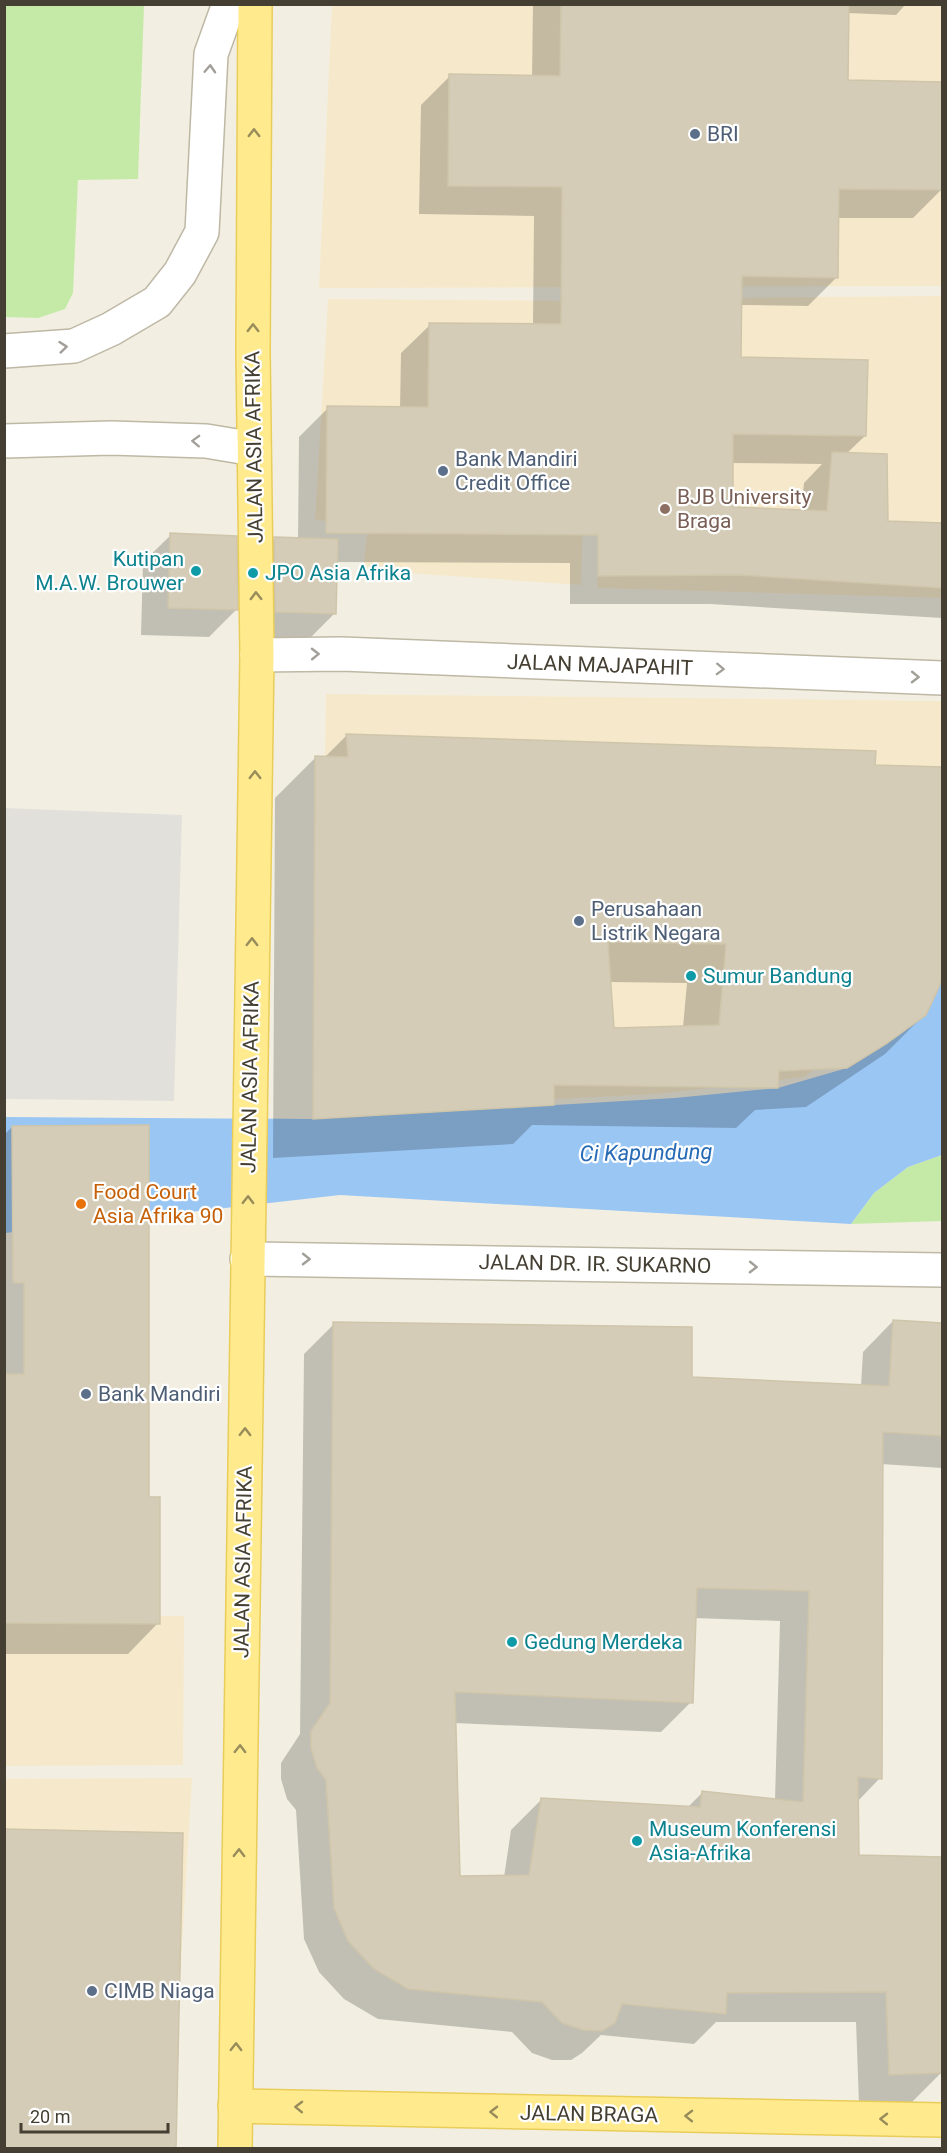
<svg xmlns="http://www.w3.org/2000/svg" width="947" height="2153" font-family="Roboto,sans-serif">
<style>
.commercial{fill:#f6e9cb}
.green{fill:#c5eaa8}
.parking{fill:#e2e0db}
.water{fill:#9ac6f4}
.shadow{fill:#0003;fill-rule:evenodd}
.building{fill:#d4ccb7;stroke:#cfc5aa;stroke-width:1.5;fill-rule:evenodd}
.lines{fill:none;stroke-linecap:round;stroke-linejoin:round}
.minor-casing{stroke:#beb8a5;stroke-width:36}
.major-casing{stroke:#eacd59;stroke-width:36}
.minor{stroke:#fff;stroke-width:33}
.major{stroke:#ffeb8e;stroke-width:33}
.oneway{stroke:#a29f98}
.oneway2{stroke:#988c5b}
.service-dot{fill:#5c6f8a;stroke:#fff;stroke-width:2}
.education-dot{fill:#8d6e63;stroke:#fff;stroke-width:2}
.culture-dot{fill:#0f9aa8;stroke:#fff;stroke-width:2}
.food-dot{fill:#e8710a;stroke:#fff;stroke-width:2}
.labels{text-anchor:middle;stroke-width:4.5;stroke-linejoin:round;paint-order:stroke}
.service-label{font-size:21px;fill:#4e5e75;stroke:#fff;text-anchor:start}
.street-label{font-size:21px;fill:#443f32;stroke:#fff}
.education-label{font-size:21px;fill:#785e54;stroke:#fff;text-anchor:start}
.culture-label{font-size:21px;fill:#0d838f;stroke:#fff;text-anchor:start}
.food-label{font-size:21px;fill:#c56008;stroke:#fff;text-anchor:start}
.water-label{font-size:22px;font-style:italic;fill:#276ab5;stroke:#fff}
</style>
<rect width="100%" height="100%" fill="#f2efe2"/>
<!-- commercial -->
<g class="commercial">
<path d="M332,5H942V286L319,288Z"/>
<path d="M942,296V598L597,588L607,299Z"/>
<path d="M328,299L591,301L581,585L363,570L368,525L315,520Z"/>
<path d="M326,694L942,701V962L923,1011L831,1059L803,1077L658,1094L318,1111Z"/>
<path d="M4,1616H184L183,1765L5,1766Z"/>
<path d="M192,1778L170,2148H5L4,1779Z"/>
</g>
<!-- green -->
<g class="green">
<path d="M5,4L144,5L138,179L78,180L73,293L65,309L38,318L5,317Z"/>
<path d="M942,1155V1221L851,1224L874,1193L908,1167Z"/>
</g>
<!-- parking -->
<path class="parking" d="M5,808L182,815L174,1101L5,1099Z"/>
<!-- water -->
<path class="water" d="M942,978V1155L908,1167L874,1193L851,1224L340,1195L5,1233L4,1117L313,1119L675,1098L778,1088L847,1068L886,1044L926,1015Z"/>
<!-- shadow -->
<g class="shadow">
<path d="M533,4H906L896,15L847,13V82L942,83V189L913,218H837V277L808,306L740,305L739,359L865,436L846,454L887,523L942,524V618L710,604H570V563L336,562L335,613L307,641L248,639L247,566L275,538L298,539L299,437L328,408L400,409L401,353L430,325H533L534,216L419,214L421,105L450,76L532,77ZM731,463L822,464L804,483L801,511L731,508Z"/>
<path d="M171,535L236,610L209,637L141,635L143,562Z"/>
<path d="M346,736L873,767L942,769V971L925,1014L885,1054L806,1107L755,1110L736,1128L532,1125L513,1144L273,1158L275,798L315,758H324ZM609,982L687,983L683,1027L612,1030Z"/>
<path d="M12,1127L148,1499L158,1623L128,1654H4V1135Z"/>
<path d="M893,1321L942,1325V1468L881,1464L880,1778L857,1802V1856L942,1858L941,2073L911,2103L859,2104L856,2022H716L694,2044L601,2035L582,2053L571,2060H552L532,2053L512,2032L378,2019L344,1999L319,1972L304,1939L296,1810L287,1799L281,1779V1763L300,1734L304,1354L334,1324L691,1378L861,1386L863,1352ZM694,1618L780,1621L775,1800L703,1792L687,1808L542,1799L511,1830L504,1877H459L454,1723L661,1732L691,1702Z"/>
<path d="M4,1830L181,1834L174,2148H4Z"/>
</g>
<!-- building -->
<g class="building">
<path d="M561,4H849L848,80L942,82V190L839,189L838,278L742,276L741,357L868,360L866,436L733,434V507L827,511L832,452L887,454L888,521L942,523V588L740,575L598,576V535L326,533L327,406L428,407L429,323L561,324L562,187L448,186L449,74L560,76Z"/>
<path d="M170,533L237,536L238,610L168,608Z"/>
<path d="M274,537L338,539L336,614L275,612Z"/>
<path d="M346,734L876,751L875,765L942,767V978L939,987L926,1015L886,1044L847,1068L779,1071L778,1088L554,1085V1105L313,1119L315,756L348,757ZM608,942L726,944L719,1025L614,1028Z"/>
<path d="M149,1125V1497H160V1624L4,1623V1374H24V1283H13L12,1126Z"/>
<path d="M893,1320L942,1323V1436L883,1432L882,1779L858,1777L859,1855L942,1857V2073L889,2075L886,1992L727,1993L726,2014L622,2004L615,2023L602,2031L583,2030L562,2023L542,2002L408,1989L374,1969L348,1941L334,1908L326,1780L317,1768L311,1748V1731L330,1703L333,1322L692,1327V1377L889,1386ZM697,1588L809,1591L803,1802L702,1791L700,1807L541,1798L529,1875L460,1876L455,1692L693,1703Z"/>
<path d="M4,1829L183,1833L176,2148H4Z"/>
</g>
<g class="lines">
<!-- minor casing -->
<g class="minor-casing">
<g id="minor">
<path d="M4,351L74,346L111,329L157,302L180,273L202,232L211,54L229,4"/>
<path d="M4,441L111,438L206,441L254,449"/>
<path d="M257,655L342,654L942,678"/>
<path d="M247,1259L942,1270"/>
</g>
</g>
<!-- major casing -->
<g class="major-casing">
<g id="major">
<path d="M235,2106L942,2120"/>
<path d="M235,2148L257,655L253,352L255,4"/>
</g>
</g>
<!-- minor -->
<use href="#minor" class="minor"/>
<!-- major -->
<use href="#major" class="major"/>
</g>
<!-- one-way arrows -->
<defs><path id="oneway-chevron" d="M-2-3.5L2.5 0L-2 3.5" fill="none" stroke-width="1.6" stroke-linecap="round" stroke-linejoin="round" transform="scale(1.5)"/></defs>
<g class="oneway">
<use href="#oneway-chevron" transform="translate(210 69) rotate(-87)"/>
<use href="#oneway-chevron" transform="translate(63 347) rotate(-6)"/>
<use href="#oneway-chevron" transform="translate(196 441) rotate(-178)"/>
<use href="#oneway-chevron" transform="translate(315 654) rotate(-1)"/>
<use href="#oneway-chevron" transform="translate(720 669) rotate(2)"/>
<use href="#oneway-chevron" transform="translate(915 677) rotate(1)"/>
<use href="#oneway-chevron" transform="translate(306 1259) rotate(1)"/>
<use href="#oneway-chevron" transform="translate(753 1267) rotate(1)"/>
</g>
<g class="oneway2">
<use href="#oneway-chevron" transform="translate(254 133) rotate(-90)"/>
<use href="#oneway-chevron" transform="translate(253 328) rotate(-90)"/>
<use href="#oneway-chevron" transform="translate(256 596) rotate(-91)"/>
<use href="#oneway-chevron" transform="translate(255 775) rotate(-90)"/>
<use href="#oneway-chevron" transform="translate(252 942) rotate(-89)"/>
<use href="#oneway-chevron" transform="translate(248 1200) rotate(-89)"/>
<use href="#oneway-chevron" transform="translate(245 1432) rotate(-89)"/>
<use href="#oneway-chevron" transform="translate(240 1749) rotate(-89)"/>
<use href="#oneway-chevron" transform="translate(239 1853) rotate(-89)"/>
<use href="#oneway-chevron" transform="translate(236 2047) rotate(-89)"/>
<use href="#oneway-chevron" transform="translate(299 2107) rotate(-179)"/>
<use href="#oneway-chevron" transform="translate(494 2112) rotate(-179)"/>
<use href="#oneway-chevron" transform="translate(689 2116) rotate(-179)"/>
<use href="#oneway-chevron" transform="translate(884 2119) rotate(-179)"/>
</g>
<!-- markers -->
<g class="service-dot">
<circle cx="695" cy="134" r="6"/>
<circle cx="443" cy="471" r="6"/>
<circle cx="579" cy="921" r="6"/>
<circle cx="86" cy="1394" r="6"/>
<circle cx="92" cy="1991" r="6"/>
</g>
<circle class="education-dot" cx="665" cy="509" r="6"/>
<g class="culture-dot">
<circle cx="196" cy="571" r="6"/>
<circle cx="253" cy="573" r="6"/>
<circle cx="691" cy="976" r="6"/>
<circle cx="512" cy="1642" r="6"/>
<circle cx="637" cy="1841" r="6"/>
</g>
<circle class="food-dot" cx="81" cy="1204" r="6"/>
<g class="labels">
<!-- service labels -->
<g class="service-label">
<text x="707" y="141">BRI</text>
<text x="455" y="466">Bank Mandiri<tspan x="455" dy="24">Credit Office</tspan></text>
<text x="591" y="916">Perusahaan<tspan x="591" dy="24">Listrik Negara</tspan></text>
<text x="98" y="1401">Bank Mandiri</text>
<text x="104" y="1998">CIMB Niaga</text>
</g>
<!-- street labels -->
<g class="street-label">
<text transform="translate(254 447) rotate(-91)" y="7">JALAN ASIA AFRIKA</text>
<text transform="translate(600 665) rotate(2)" y="7">JALAN MAJAPAHIT</text>
<text transform="translate(250 1077) rotate(-89)" y="7">JALAN ASIA AFRIKA</text>
<text transform="translate(595 1264) rotate(1)" y="7">JALAN DR. IR. SUKARNO</text>
<text transform="translate(243 1562) rotate(-89)" y="7">JALAN ASIA AFRIKA</text>
<text transform="translate(589 2114) rotate(1)" y="7">JALAN BRAGA</text>
</g>
<!-- education labels -->
<g class="education-label">
<text x="677" y="504">BJB University<tspan x="677" dy="24">Braga</tspan></text>
</g>
<!-- culture labels -->
<g class="culture-label">
<text x="184" y="566" text-anchor="end">Kutipan<tspan x="184" dy="24">M.A.W. Brouwer</tspan></text>
<text x="265" y="580">JPO Asia Afrika</text>
<text x="703" y="983">Sumur Bandung</text>
<text x="524" y="1649">Gedung Merdeka</text>
<text x="649" y="1836">Museum Konferensi<tspan x="649" dy="24">Asia-Afrika</tspan></text>
</g>
<!-- food labels -->
<g class="food-label">
<text x="93" y="1199">Food Court<tspan x="93" dy="24">Asia Afrika 90</tspan></text>
</g>
<!-- water labels -->
<g class="water-label">
<text transform="translate(646 1152) rotate(-1)" y="8">Ci Kapundung</text>
</g>
</g>
<!-- border -->
<rect width="947" height="2153" fill="none" stroke="#443f32" stroke-width="12"/>
<!-- scale -->
<path d="M21 2123v9h147v-9" fill="none" stroke="#443f32" stroke-width="3"/>
<text x="30" y="2123" font-size="18" fill="#443f32" stroke="#ffffff" stroke-width="4.5" paint-order="stroke">20 m</text>
</svg>
